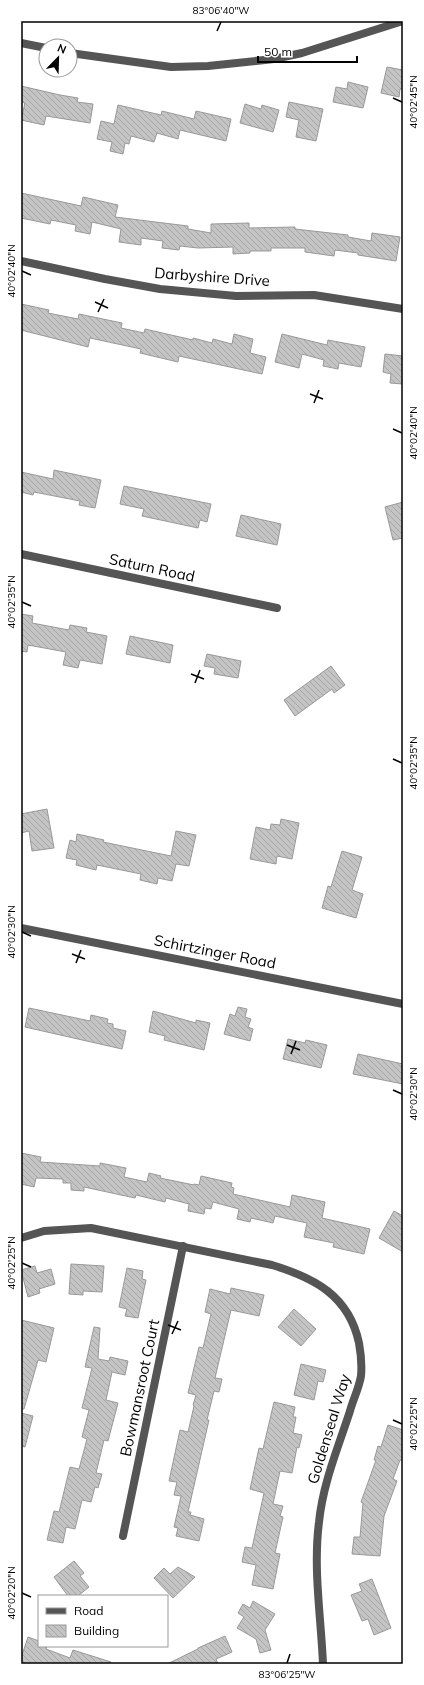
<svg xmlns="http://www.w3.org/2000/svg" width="424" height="1685" font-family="Mulish,sans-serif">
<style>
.building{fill:url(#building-back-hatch);stroke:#999}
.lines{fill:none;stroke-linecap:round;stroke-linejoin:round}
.minor{stroke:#555;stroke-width:8}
.ticks{fill:none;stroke:#000;stroke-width:1.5}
.labels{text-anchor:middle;stroke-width:3.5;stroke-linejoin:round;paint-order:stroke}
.street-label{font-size:15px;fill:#000;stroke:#fff}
.neatline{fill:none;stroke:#000;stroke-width:1.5}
.ticks-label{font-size:10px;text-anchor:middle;fill:#000}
</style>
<defs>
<pattern id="building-back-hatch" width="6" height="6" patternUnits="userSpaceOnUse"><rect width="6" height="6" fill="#c4c4c4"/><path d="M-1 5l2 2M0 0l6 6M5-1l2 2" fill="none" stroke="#a7a7a7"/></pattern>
</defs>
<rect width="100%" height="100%" fill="#fff"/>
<!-- building -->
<g class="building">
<path d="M387,67L403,70V89H400L399,97L381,93Z"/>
<path d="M348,82L368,87L363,108L333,102L336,87L347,89Z"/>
<path d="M21,86L60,95L78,98L77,102L93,104L90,123L46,116L44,125L21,120L25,103L21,102Z"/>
<path d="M289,102L323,109L316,141L296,137L299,120L286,117Z"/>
<path d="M245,104L261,109L262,105L279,110L273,132L240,123Z"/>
<path d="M118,105L161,115L162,111L194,119L196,111L231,119L226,141L180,130L178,139L157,133L154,142L131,136L129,144L125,143L123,154L110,151L112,142L97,139L101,121L114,124Z"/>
<path d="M21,193L81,206L83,197L118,205L115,217L188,226V229L211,233V224L249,223V228L295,227V229L348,235V237L371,241L372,233L400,237L396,261L358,255V253L335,250L334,256L305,252V248H271V251H250V253L233,254V247L198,248L180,246L179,250L162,248L163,241L141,238V245L119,242L121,229L92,222L90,234L75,231L76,225L51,220L50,224L21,218Z"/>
<path d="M21,304L49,310L48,313L78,319L79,314L122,323L121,328L144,333L145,329L193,340V338L212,343L213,339L232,344L234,334L253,339L250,353L266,357L262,374L179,356L178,362L140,353L141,349L90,338L88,347L21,330Z"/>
<path d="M282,334L327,345L328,340L365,347L361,367L339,363L338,369L323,366L324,360L302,354L299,368L275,362Z"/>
<path d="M385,354L403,356V384L390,383L391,374L383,372Z"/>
<path d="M54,470L101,480L95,508L79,505L80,501L34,492L33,495L21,492V472L53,479Z"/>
<path d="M124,486L211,504L207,522L200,520L198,528L142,516L144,509L120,504Z"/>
<path d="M403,502V538L393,540L385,507Z"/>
<path d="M241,515L281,524L277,545L236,536Z"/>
<path d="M21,614L33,616L32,623L69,630L70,625L87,628L86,632L107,636L102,664L80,660L78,668L63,665L66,652L28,645L27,652L21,651Z"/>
<path d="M130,636L173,645L170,663L126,654Z"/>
<path d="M207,654L241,661L238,678L214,674L215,668L204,666Z"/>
<path d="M331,666L345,685L334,693L332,689L295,716L284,700Z"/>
<path d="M47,809L54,848L32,851L29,831L21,833V814Z"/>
<path d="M281,819L299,823L292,859L277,856L276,864L250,859L256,827L270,830L271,824L280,825Z"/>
<path d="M176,831L196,835L189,866L176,864L172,881L158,878L157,884L140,880L141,874L97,865L96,870L76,865L77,860L66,858L70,840L76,842L77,834L104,840L103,842L171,856Z"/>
<path d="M342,851L362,857L352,890L363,894L356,918L322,908L328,886L331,887Z"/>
<path d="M238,1007L247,1009L245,1017L251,1019L248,1027L253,1029L250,1041L224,1034L230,1014L235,1016Z"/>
<path d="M29,1008L90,1021L91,1015L108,1019L107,1023L113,1024V1028L126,1031L122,1049L25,1027Z"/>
<path d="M153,1011L196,1023V1020L210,1023L204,1050L164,1040L165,1036L149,1032Z"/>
<path d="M288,1039L305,1043L306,1040L327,1045L321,1068L283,1059Z"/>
<path d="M358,1054L403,1064V1084L353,1074Z"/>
<path d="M21,1153L41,1157L40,1162L100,1166V1163L126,1168L124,1177L147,1182L149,1173L161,1176L160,1178L194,1185V1184L199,1185L201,1176L232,1183L231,1187L234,1188L233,1194L290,1207L292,1195L325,1202L322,1218L370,1229L364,1254L333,1247L334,1243L304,1237L307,1223L275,1216L273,1223L251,1218L250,1222L237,1219L239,1209L213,1202L211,1209L205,1208L204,1214L188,1211L189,1204L166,1198L165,1202L136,1195L135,1198L84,1187V1191L71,1190V1183H63V1179L36,1178L34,1187L21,1184Z"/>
<path d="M394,1211L403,1216V1252L379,1238Z"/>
<path d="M71,1264L104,1266L102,1292L83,1291V1295L69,1294Z"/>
<path d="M35,1266L37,1273L51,1269L55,1284L39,1289L40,1293L28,1297L21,1270Z"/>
<path d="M127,1268L143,1271L142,1279L146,1280L138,1318L125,1316L127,1309L119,1307Z"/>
<path d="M231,1288L264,1295L259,1316L231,1310L215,1378L222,1379L219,1392L214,1391L207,1420H209L188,1512H191L190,1515L204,1519L199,1541L176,1536L178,1528L174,1527L181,1496L174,1495L177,1482L169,1481L180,1430L188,1432L194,1406L193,1405L196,1395L188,1393L199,1347L203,1348L211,1314L205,1312L210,1289L230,1294Z"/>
<path d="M294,1309L316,1329L301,1346L278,1327Z"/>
<path d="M21,1320L54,1328L46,1362L38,1360L24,1409H21Z"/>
<path d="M94,1327L100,1328L98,1359L109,1361L110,1357L128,1361L125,1375L112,1372L106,1400L118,1403L108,1441L104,1440L96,1473L102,1474L98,1488L95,1487L91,1502L82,1500L75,1529L66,1527L63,1543L47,1540L54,1511L59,1512L70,1467L79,1469L87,1439L82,1437L89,1410L82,1408L92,1368L85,1367Z"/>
<path d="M301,1364L326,1370L323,1382L318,1381L314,1400L294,1395Z"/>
<path d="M274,1402L295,1407L293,1417H296L293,1433L302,1435L299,1448L297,1447L292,1473L280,1471L273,1504L283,1506L280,1516L283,1517L275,1553L280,1554L273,1589L252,1585L256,1565L242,1562L245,1547L252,1548L264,1493L250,1489L259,1448L263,1449Z"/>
<path d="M21,1413L33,1416L25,1447L21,1446Z"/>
<path d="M388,1425L403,1430V1461L400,1460L393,1479L397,1481L384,1516L380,1556L352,1554L354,1537H360L363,1503L361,1502L376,1460H374L378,1446L381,1447Z"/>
<path d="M74,1561L84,1573L80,1576L89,1587L78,1596H68L54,1577Z"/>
<path d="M178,1567L195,1577L173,1598L154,1578L164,1568L170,1574Z"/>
<path d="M372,1579L391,1628L374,1635L368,1619L362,1621L351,1595L362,1591L359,1584Z"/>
<path d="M253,1601L275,1614L265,1630L271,1650L260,1653L256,1639L237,1628L244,1617L238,1613L243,1604L250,1608Z"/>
<path d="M225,1636L232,1652L216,1659L218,1664H167L198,1649V1648Z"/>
<path d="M28,1637L39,1641V1646H47L46,1649L70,1658L73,1650L111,1662L110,1664H21V1658Z"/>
</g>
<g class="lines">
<!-- minor -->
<g class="minor">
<path d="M21,43L46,48"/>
<path d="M70,53L171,67L208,66L274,59L302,53L403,21"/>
<path d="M21,261L105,279L160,289L236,296L314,295L403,309"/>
<path d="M21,554L277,608"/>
<path d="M21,928L403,1004"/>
<path d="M21,1238L44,1231L91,1228L272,1265C315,1278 349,1296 359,1343C361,1354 362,1365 361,1376C359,1388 353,1400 350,1411C338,1448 323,1483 319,1522C313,1569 321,1617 323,1664"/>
<path d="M123,1536L183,1246"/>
</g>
</g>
<!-- ticks -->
<path class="ticks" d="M217,31L221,22M393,98L402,102M22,271L31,275M95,302L108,308M98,312L104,299M310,394L323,399M314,403L319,390M393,429L402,433M22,602L31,606M191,674L204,679M195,683L200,670M393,759L402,763M22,932L31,936M72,954L85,959M76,963L81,950M287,1045L300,1050M291,1054L296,1041M393,1090L402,1094M22,1263L31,1267M168,1325L181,1330M172,1334L178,1321M393,1420L402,1424M22,1593L31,1597M287,1663L290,1654"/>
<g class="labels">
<!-- street labels -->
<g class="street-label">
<text transform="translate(212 277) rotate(4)" y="5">Darbyshire Drive</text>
<text transform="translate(152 568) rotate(12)" y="5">Saturn Road</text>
<text transform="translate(215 952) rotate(11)" y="5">Schirtzinger Road</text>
<text transform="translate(140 1388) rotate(-78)" y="5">Bowmansroot Court</text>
<text transform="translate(329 1429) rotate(-73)" y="5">Goldenseal Way</text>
</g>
</g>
<!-- border -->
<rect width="424" height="1685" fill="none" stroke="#ffffff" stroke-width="44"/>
<!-- legend -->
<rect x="38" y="1595" width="130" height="52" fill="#ffffff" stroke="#999999"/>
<rect x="46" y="1608" width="20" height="6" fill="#555555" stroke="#999999"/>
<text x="74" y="1615" font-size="12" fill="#000000">Road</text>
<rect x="46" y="1625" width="20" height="12" fill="url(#building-back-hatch)" stroke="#999999"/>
<text x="74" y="1635" font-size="12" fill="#000000">Building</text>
<!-- north arrow -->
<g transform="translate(58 58) rotate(23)"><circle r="19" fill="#ffffff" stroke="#999999"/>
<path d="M0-3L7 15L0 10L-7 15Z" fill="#000000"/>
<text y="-6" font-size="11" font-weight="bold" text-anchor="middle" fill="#000000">N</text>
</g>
<!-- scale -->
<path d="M258 56v6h99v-6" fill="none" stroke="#000000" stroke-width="2"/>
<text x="264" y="56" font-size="12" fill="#000000" stroke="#ffffff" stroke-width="3" paint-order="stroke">50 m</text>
<rect x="22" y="22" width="380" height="1641" class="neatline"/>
<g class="ticks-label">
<text x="221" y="14">83°06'40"W</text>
<text transform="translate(413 102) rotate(-90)" y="4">40°02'45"N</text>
<text transform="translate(11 271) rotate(-90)" y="4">40°02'40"N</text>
<text transform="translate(413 433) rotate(-90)" y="4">40°02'40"N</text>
<text transform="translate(11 602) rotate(-90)" y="4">40°02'35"N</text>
<text transform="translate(413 763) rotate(-90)" y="4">40°02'35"N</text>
<text transform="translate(11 932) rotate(-90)" y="4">40°02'30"N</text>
<text transform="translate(413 1094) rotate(-90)" y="4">40°02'30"N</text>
<text transform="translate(11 1263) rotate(-90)" y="4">40°02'25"N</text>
<text transform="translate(413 1424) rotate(-90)" y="4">40°02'25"N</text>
<text transform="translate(11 1593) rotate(-90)" y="4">40°02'20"N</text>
<text x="287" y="1678">83°06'25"W</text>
</g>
</svg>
